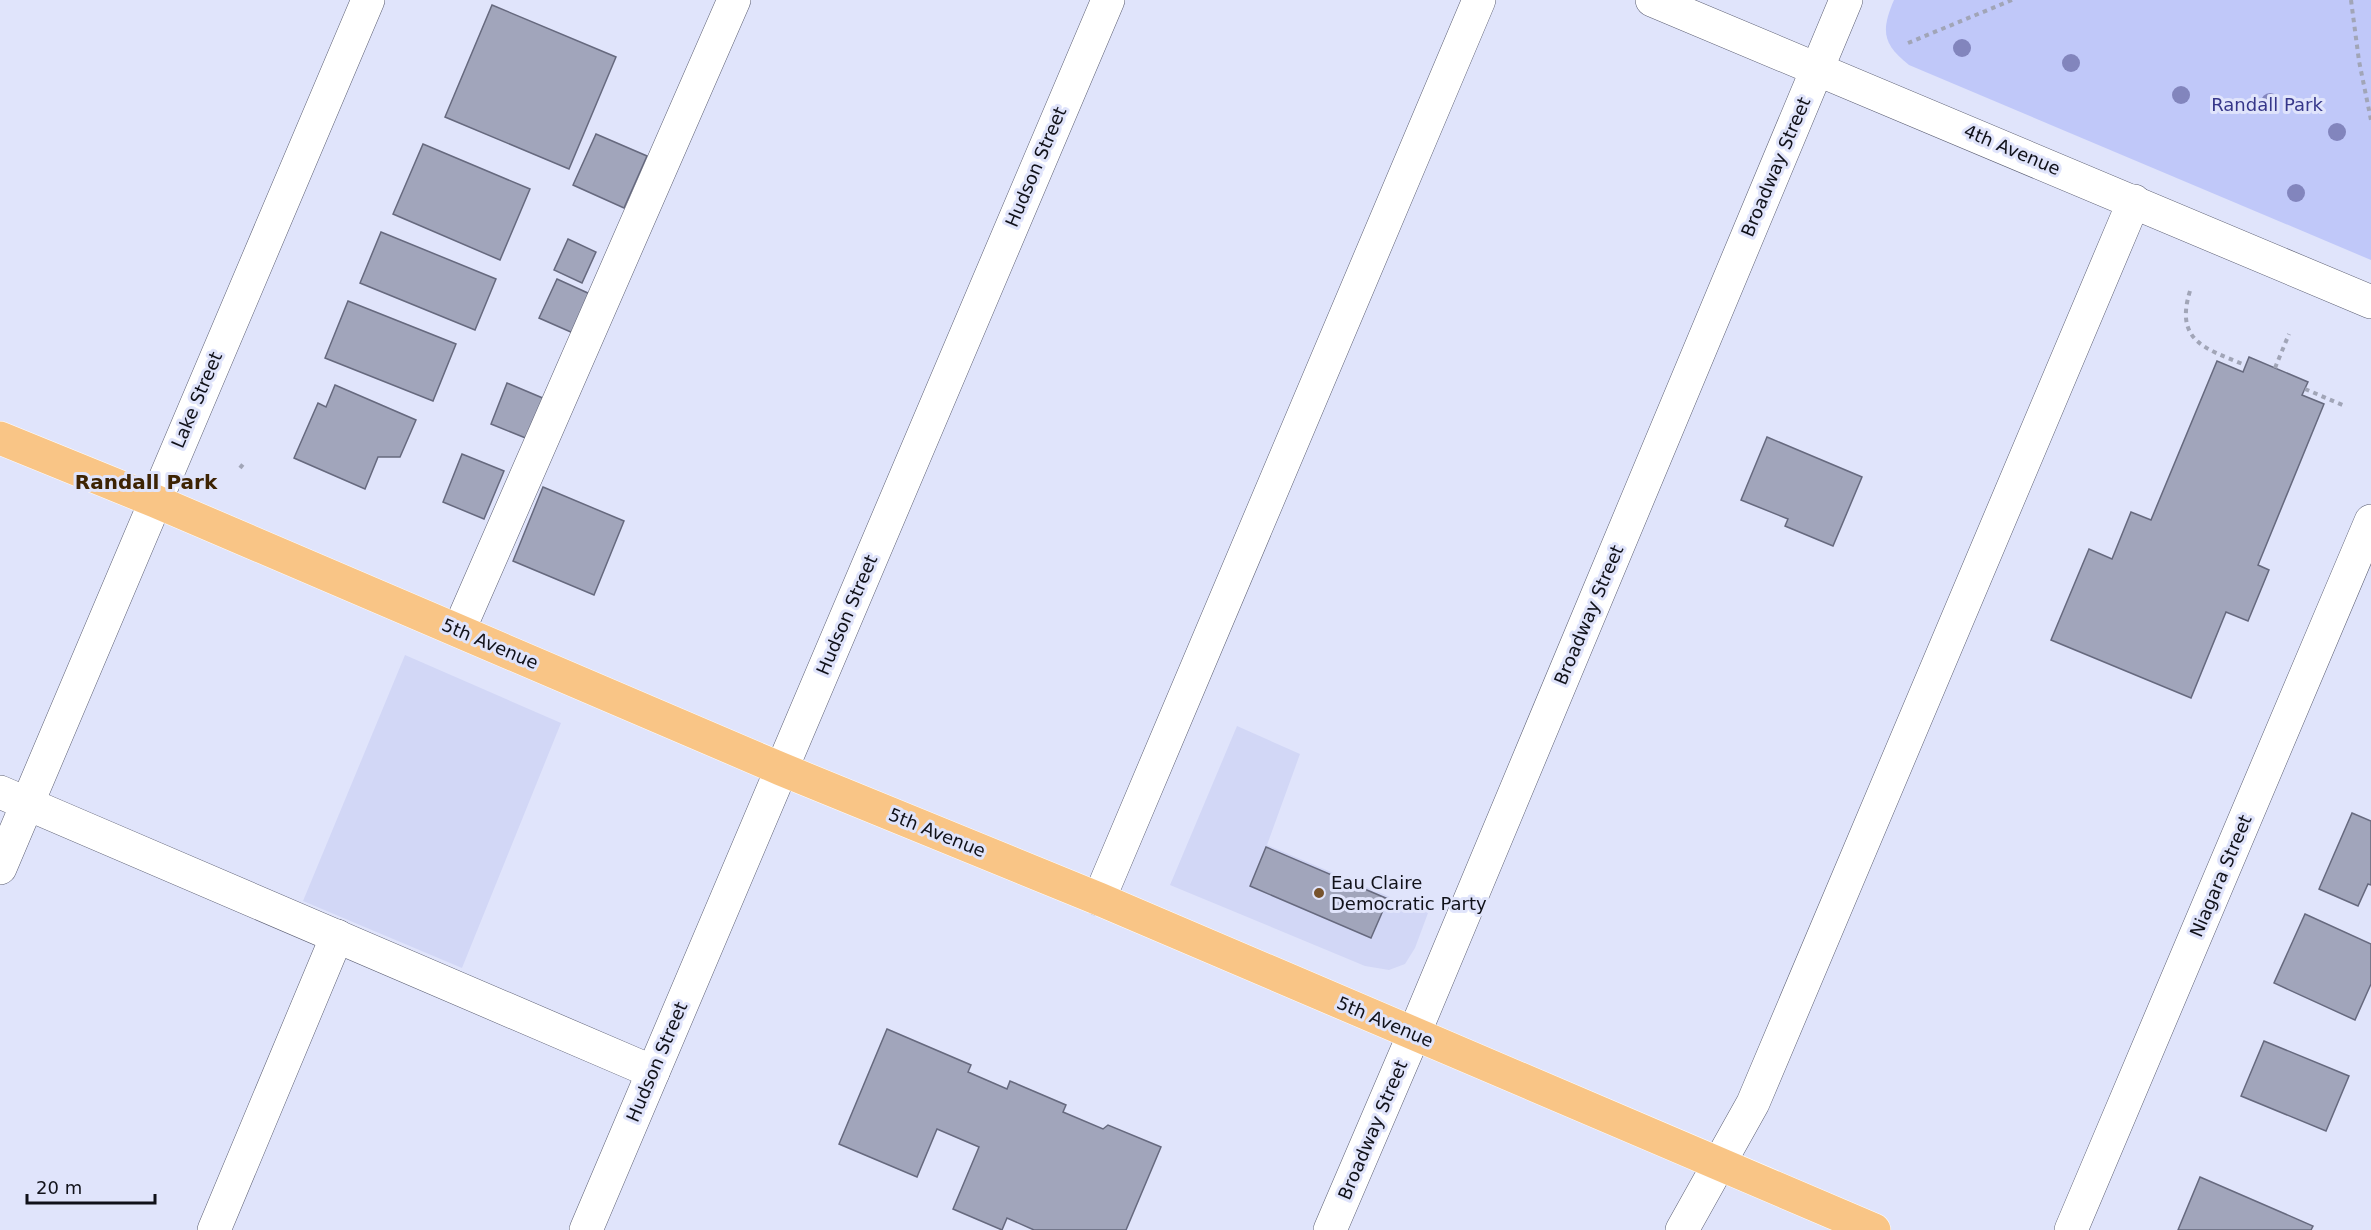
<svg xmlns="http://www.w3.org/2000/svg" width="2371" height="1230" font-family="'DejaVu Sans',sans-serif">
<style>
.built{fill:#d2d7f6}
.green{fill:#c0c8f9}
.building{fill:#a1a5bb;stroke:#66697e;stroke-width:1.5}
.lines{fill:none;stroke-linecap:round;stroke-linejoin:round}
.minor-casing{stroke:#5b5e72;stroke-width:34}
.major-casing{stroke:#fff;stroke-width:34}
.path{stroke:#a1a5b7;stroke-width:4;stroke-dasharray:4.5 4.5;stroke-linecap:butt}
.minor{stroke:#fff;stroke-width:33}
.major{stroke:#f9c586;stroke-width:33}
.tree{fill:#8285bd}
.poi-dot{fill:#77532d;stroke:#e0e4fb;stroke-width:2}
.labels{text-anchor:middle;stroke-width:6;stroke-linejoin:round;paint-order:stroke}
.park-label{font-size:18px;fill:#36378a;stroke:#e0e4fb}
.street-label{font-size:18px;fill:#101119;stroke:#e0e4fb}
.poi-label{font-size:18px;fill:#101119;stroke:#e0e4fb;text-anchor:start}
.neighbourhood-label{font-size:20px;font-weight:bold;fill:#3d2303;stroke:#e0e4fb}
</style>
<rect width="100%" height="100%" fill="#e0e4fb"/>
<!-- built -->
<g class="built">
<path d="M405,655L561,723L462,968L303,901Z"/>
<path d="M1237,726L1300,754L1267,845L1428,913L1415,948L1405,964L1389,970L1365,966L1170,885Z"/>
</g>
<!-- green -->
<path class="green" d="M1894,0H2371V260L1909,65C1882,44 1881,30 1894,0Z"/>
<!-- building -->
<g class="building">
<path d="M492,5L616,57L569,169L445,117Z"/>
<path d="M596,134L647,156L624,208L573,185Z"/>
<path d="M423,144L530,189L500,260L393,214Z"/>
<path d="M381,232L496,279L475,330L360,283Z"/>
<path d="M568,239L596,252L582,283L554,270Z"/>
<path d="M557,279L590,294L573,333L539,318Z"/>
<path d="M348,301L456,344L433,401L325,358Z"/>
<path d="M2249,357L2308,382L2302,395L2324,404L2258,565L2269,570L2248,621L2226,612L2191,698L2051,640L2089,549L2112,559L2131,512L2151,520L2217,361L2243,372Z"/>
<path d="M507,383L545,399L528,439L491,424Z"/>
<path d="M335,385L416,420L400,457H378L365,489L294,458L318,403L326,407Z"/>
<path d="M1767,437L1862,477L1833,546L1785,526L1788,519L1741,500Z"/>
<path d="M462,454L504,471L484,519L443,502Z"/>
<path d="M543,487L624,521L594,595L513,561Z"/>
<path d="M2352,813L2371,821V885L2368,884L2358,906L2319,889Z"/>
<path d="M1266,847L1388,899L1371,938L1250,886Z"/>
<path d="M2305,914L2371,944V984L2355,1020L2274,983Z"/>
<path d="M887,1029L971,1065L968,1072L1007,1089L1010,1081L1066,1105L1063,1112L1103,1129L1108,1125L1161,1147L1126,1230H1034L1007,1218L1002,1230L953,1209L979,1147L937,1129L917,1177L839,1144Z"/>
<path d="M2264,1041L2349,1076L2326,1131L2241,1096Z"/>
<path d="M2200,1177L2313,1226L2311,1230H2178Z"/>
</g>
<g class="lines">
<!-- minor casing -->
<g class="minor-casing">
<g id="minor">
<path d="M1652,0L2371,302"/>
<path d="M459,630L734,0"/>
<path d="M0,792L653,1072"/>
<path d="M0,868L368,0"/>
<path d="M1099,899L1479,0"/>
<path d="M214,1230L337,936"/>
<path d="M586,1230L1108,0"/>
<path d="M1330,1230L1414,1034L1846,0"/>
<path d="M1682,1230L1753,1103L2134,201"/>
<path d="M2071,1230L2371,521"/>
</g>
</g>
<!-- major casing -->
<g class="major-casing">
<path id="major" d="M0,438L155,501L781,769L1099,899L1874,1230"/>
</g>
<!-- path -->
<g class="path">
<path d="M2351,0L2359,61L2371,120"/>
<path d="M1908,43L2012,0"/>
<path d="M2190,291C2174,342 2207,349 2245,365"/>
<path d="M2275,368L2289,334"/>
<path d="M2305,389L2345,406"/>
<path d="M240,468L244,463"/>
</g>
<!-- minor -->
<use href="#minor" class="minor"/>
<!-- major -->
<use href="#major" class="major"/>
</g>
<!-- trees -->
<g class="tree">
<circle cx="1962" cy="48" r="9"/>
<circle cx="2071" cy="63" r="9"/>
<circle cx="2181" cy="95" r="9"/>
<circle cx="2270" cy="102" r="9"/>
<circle cx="2337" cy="132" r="9"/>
<circle cx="2296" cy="193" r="9"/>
</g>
<!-- markers -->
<circle class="poi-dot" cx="1319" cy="893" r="6"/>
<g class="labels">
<!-- park labels -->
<g class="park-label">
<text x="2267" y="111">Randall Park</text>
</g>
<!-- street labels -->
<g class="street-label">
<text transform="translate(2012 150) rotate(23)" y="6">4th Avenue</text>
<text transform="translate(1036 167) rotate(-67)" y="6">Hudson Street</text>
<text transform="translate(1776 167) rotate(-67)" y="6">Broadway Street</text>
<text transform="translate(197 400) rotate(-67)" y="6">Lake Street</text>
<text transform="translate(847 615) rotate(-67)" y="6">Hudson Street</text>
<text transform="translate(1589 615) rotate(-67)" y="6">Broadway Street</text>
<text transform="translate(490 644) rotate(23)" y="6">5th Avenue</text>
<text transform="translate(937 833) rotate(22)" y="6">5th Avenue</text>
<text transform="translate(2221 876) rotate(-67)" y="6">Niagara Street</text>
<text transform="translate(1385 1022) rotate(23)" y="6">5th Avenue</text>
<text transform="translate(657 1062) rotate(-67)" y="6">Hudson Street</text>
<text transform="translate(1373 1130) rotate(-67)" y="6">Broadway Street</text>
</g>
<!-- poi labels -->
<g class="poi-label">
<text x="1331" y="889">Eau Claire<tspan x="1331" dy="21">Democratic Party</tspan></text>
</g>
<!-- neighbourhood labels -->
<g class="neighbourhood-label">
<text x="146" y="489">Randall Park</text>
</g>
</g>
<!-- scale -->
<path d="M27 1194v9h128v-9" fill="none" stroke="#101119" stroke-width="3"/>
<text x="36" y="1194" font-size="18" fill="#101119" stroke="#e0e4fb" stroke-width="4.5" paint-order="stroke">20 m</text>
</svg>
